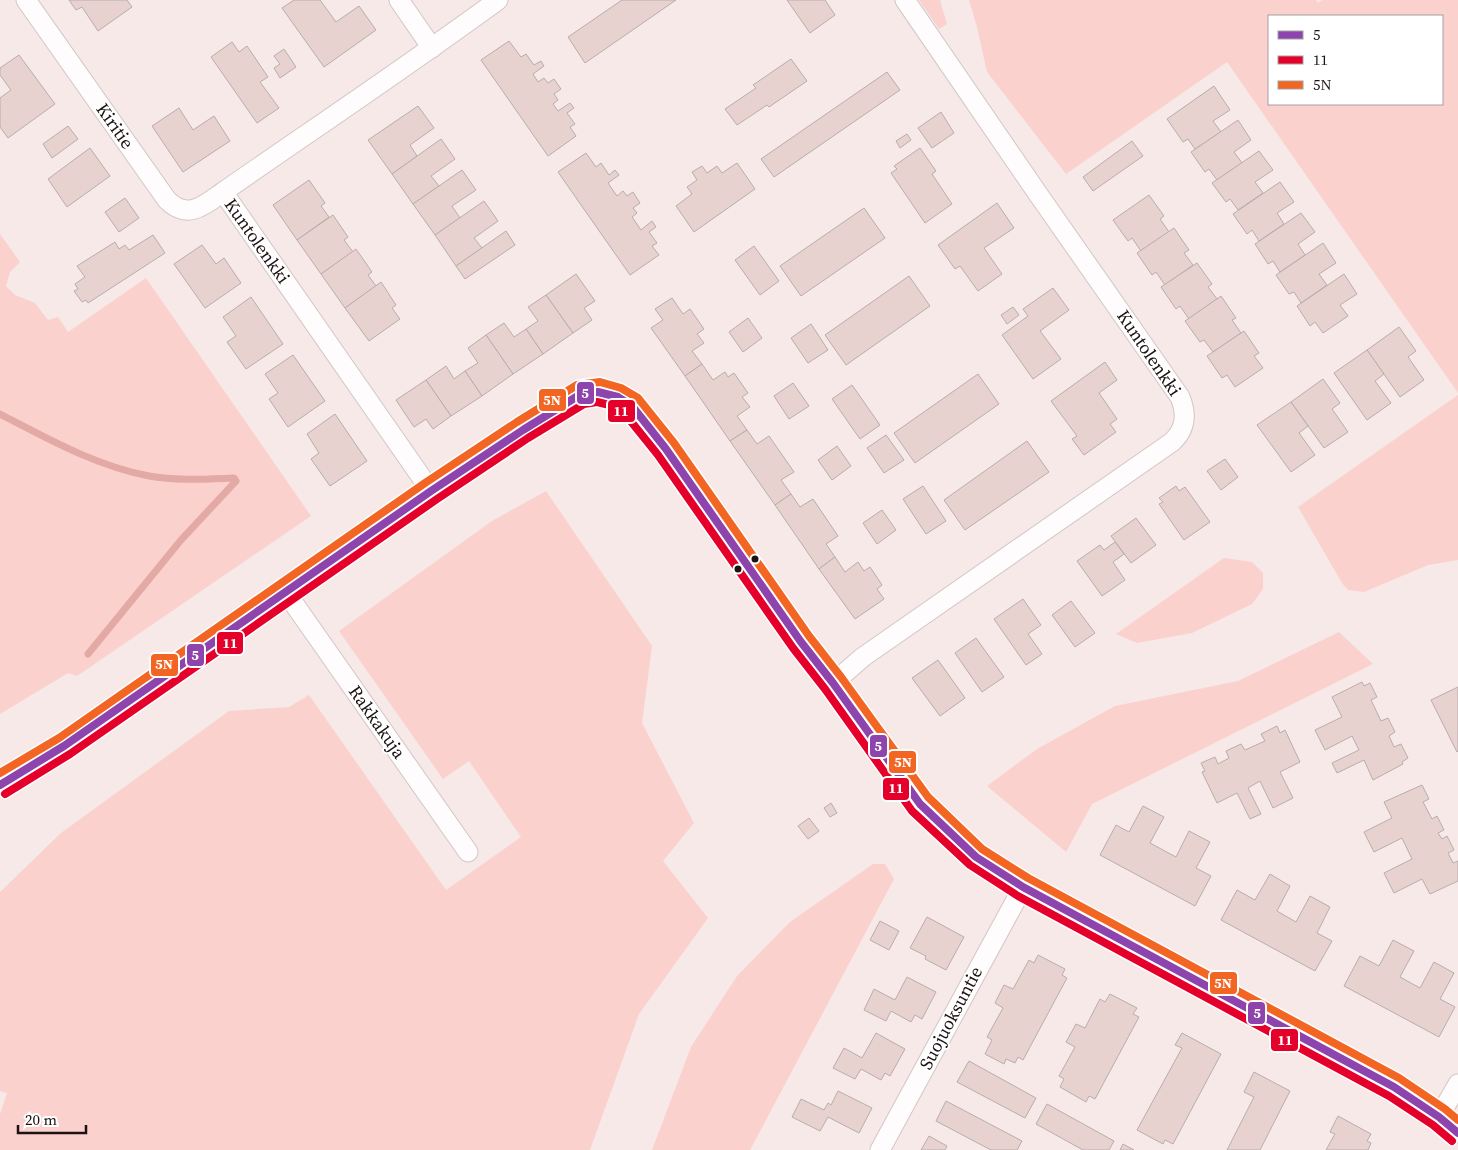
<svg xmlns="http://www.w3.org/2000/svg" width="1458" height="1150" font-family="'Source Serif 4',serif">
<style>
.green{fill:#fbd1ce;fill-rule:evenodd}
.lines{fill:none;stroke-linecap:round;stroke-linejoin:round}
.stream{stroke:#e3a9a5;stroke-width:7}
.building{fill:#e7d2d0;stroke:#b8adac}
.street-casing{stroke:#d2c7c6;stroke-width:21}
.street{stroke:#fefcfc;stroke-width:19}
.bus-1-casing{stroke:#fff;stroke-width:11}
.bus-2-casing{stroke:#fff;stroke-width:11}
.bus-3-casing{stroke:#fff;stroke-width:11}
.bus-1{stroke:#8e44ad;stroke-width:8}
.bus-2{stroke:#e4002b;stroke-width:8}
.bus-3{stroke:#f26522;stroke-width:8}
.bus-dot{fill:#1c1212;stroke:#fff;stroke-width:2}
.labels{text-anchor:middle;stroke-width:4;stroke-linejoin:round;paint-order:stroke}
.street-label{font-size:18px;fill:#1c1212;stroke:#fff}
.line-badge{stroke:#fff;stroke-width:2}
.badge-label{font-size:14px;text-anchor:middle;font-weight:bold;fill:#fff}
</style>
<rect width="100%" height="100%" fill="#f6e9e8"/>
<!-- green -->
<g class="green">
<path d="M919,0H940L947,24L939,29Z"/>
<path d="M969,0H1316L1318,3L1322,0H1458V393L1227,62L1066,174L987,72L977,27ZM1269,16H1442V104H1269Z"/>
<path d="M0,234L20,262L10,272L6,286L15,295L35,303L48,320L58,317L68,332L146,278L311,516L77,676L68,673L0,714Z"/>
<path d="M1458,395V560L1428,565L1364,592L1348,590L1342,583L1298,507Z"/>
<path d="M546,491L652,646L642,723L694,823L663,861L708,918L639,1014L590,1150H0V1114L7,1093L0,1091V892L61,833L229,711L289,707L309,695L446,890L521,837L469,761L443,779L339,631L492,521Z"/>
<path d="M1224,558L1252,562L1263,573V589L1252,604L1192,633L1137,643L1116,634Z"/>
<path d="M1339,632L1373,664L1092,804L1066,852L987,786L1037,749L1115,706L1238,681Z"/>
<path d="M873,864H885L894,879L750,1150H652L691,1047L737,976L790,922Z"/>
</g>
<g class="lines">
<!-- stream -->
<path class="stream" d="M0,414C48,439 96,466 149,476C177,481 206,479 234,478L236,481L181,540L88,654"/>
</g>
<!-- building -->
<g class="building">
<path d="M69,0H127L132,7L98,31L82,7L76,10Z"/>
<path d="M294,0H320L336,22L359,6L376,30L324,67L282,8Z"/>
<path d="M622,0H676L585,63L568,37Z"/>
<path d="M787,0H825L835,15L810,33Z"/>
<path d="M509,41L521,57L526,54L534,65L541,61L544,66L533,74L538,82L544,78L548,83L554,79L561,89L554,94L558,100L553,104L558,111L570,103L574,108L567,113L575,124L570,127L576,136L548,156L481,60Z"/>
<path d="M232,42L239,52L247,46L268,77L260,82L279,108L257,123L211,57Z"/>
<path d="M284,49L296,67L280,78L274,68L280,64L274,56Z"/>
<path d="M19,55L55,104L8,138L0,127V98L11,90L0,75V68Z"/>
<path d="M791,59L807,81L769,107L767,105L737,125L725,109L756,88L753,85Z"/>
<path d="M887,72L900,90L774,177L761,159Z"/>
<path d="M1214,86L1230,110L1213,121L1221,132L1195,149L1188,139L1183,142L1167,119Z"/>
<path d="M418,106L434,128L410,145L417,156L392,174L368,140Z"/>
<path d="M179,108L193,130L214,116L230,141L183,172L152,126Z"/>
<path d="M941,112L954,133L932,148L918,128Z"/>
<path d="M1238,120L1251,140L1234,152L1242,163L1217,180L1209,169L1205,172L1191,152Z"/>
<path d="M68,126L78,139L52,158L43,144Z"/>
<path d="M907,134L911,140L900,148L896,141Z"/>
<path d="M441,139L455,159L431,176L439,186L413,204L392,174Z"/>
<path d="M1132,141L1143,156L1093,191L1083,177Z"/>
<path d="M90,148L110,176L67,207L48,179Z"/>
<path d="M920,148L936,171L932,174L952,204L925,223L891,173L897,169L894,166Z"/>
<path d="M1259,151L1273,170L1255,182L1263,193L1238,210L1230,199L1226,202L1212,183Z"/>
<path d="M586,153L596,167L601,163L609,175L615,170L619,175L608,183L617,196L623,191L627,196L633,192L640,203L633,208L637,213L632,217L641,230L652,221L656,227L649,232L657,243L652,246L659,255L630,275L558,172Z"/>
<path d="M737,163L755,189L694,232L676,206L692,194L687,187L697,180L692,172L702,166L707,173L717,166L722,173Z"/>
<path d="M462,170L476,190L452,206L460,218L435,235L413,204Z"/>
<path d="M309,180L325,203L321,206L329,217L297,240L273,205Z"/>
<path d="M1280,182L1294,202L1277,213L1284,224L1259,241L1252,230L1247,234L1233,214Z"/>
<path d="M1149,195L1164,216L1160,219L1169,232L1141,251L1132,238L1128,241L1113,220Z"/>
<path d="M125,198L139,218L119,232L105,212Z"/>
<path d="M484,201L498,221L474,238L482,248L456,266L435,235Z"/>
<path d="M997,203L1014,228L984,248L1002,274L978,291L960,266L955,269L938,245Z"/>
<path d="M864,208L885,238L801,296L780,266Z"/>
<path d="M1301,213L1315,232L1298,244L1305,255L1280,272L1273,261L1268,264L1255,244Z"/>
<path d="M333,215L348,237L344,240L353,252L321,274L297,240Z"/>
<path d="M1174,228L1189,250L1184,253L1193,265L1165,285L1156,272L1152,275L1137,253Z"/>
<path d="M506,231L515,245L465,279L456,266Z"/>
<path d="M153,235L165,253L88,303L86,300L82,302L74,291L78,289L75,284L85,277L77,266L115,242L119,249L125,245L129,250Z"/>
<path d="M1323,243L1336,263L1319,274L1327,285L1301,303L1294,292L1289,294L1276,275Z"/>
<path d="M202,245L216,264L224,258L241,283L205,308L174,264Z"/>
<path d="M754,246L779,281L760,295L735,260Z"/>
<path d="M356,249L372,272L368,275L376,286L345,308L321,274Z"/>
<path d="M1197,263L1212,284L1208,287L1217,299L1189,319L1180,306L1176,309L1161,287Z"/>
<path d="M576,274L595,301L584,308L592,320L573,333L546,295Z"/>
<path d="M1344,274L1357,294L1340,305L1348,316L1323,333L1315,322L1310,326L1297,306Z"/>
<path d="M909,276L930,306L846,365L825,335Z"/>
<path d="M381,282L396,305L392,308L400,319L369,341L345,308Z"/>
<path d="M1053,288L1069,310L1040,331L1061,359L1033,379L1002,335L1028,316L1023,309Z"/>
<path d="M546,295L573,333L543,354L526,329L538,321L528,307Z"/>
<path d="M1221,296L1236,318L1232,320L1241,333L1213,352L1204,340L1200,342L1185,321Z"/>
<path d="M251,297L283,344L246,369L227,342L236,336L223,317Z"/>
<path d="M672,298L683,314L690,309L704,329L697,334L704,343L692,351L702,364L685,376L651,328L663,320L655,309Z"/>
<path d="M1013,307L1019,315L1007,324L1001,315Z"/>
<path d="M748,318L762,338L743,352L729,332Z"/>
<path d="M504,323L514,337L526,329L543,354L513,374L486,335Z"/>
<path d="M811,324L828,350L808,363L791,338Z"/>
<path d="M1399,327L1416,351L1408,357L1424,380L1400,397L1367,350Z"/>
<path d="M1244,331L1259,353L1254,356L1263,368L1235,387L1227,375L1222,378L1207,356Z"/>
<path d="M486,335L513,374L482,396L465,371L478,363L468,348Z"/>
<path d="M1367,350L1384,374L1375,381L1391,403L1367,420L1334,373Z"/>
<path d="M293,355L325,401L288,427L269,399L278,393L265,374Z"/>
<path d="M1105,362L1117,380L1099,393L1117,419L1110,424L1116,432L1084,455L1072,439L1077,436L1051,401Z"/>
<path d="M702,364L713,380L725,372L728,377L734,373L748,393L742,397L750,407L737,416L747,430L730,441L685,376Z"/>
<path d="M446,366L454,379L465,371L482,396L451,416L426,380Z"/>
<path d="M978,374L999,404L915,463L894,433Z"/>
<path d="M1323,379L1340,403L1332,409L1348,432L1324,448L1291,402Z"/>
<path d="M426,380L451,416L433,429L426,419L414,427L396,400Z"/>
<path d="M793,383L809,406L789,419L774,396Z"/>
<path d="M852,385L880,425L860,439L832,399Z"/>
<path d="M1291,402L1308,426L1299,433L1315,455L1291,472L1257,425Z"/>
<path d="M335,414L367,461L330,486L311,459L319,453L307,434Z"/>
<path d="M747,430L757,444L769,436L794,472L781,480L791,494L775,505L730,441Z"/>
<path d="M886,435L904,460L884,473L867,448Z"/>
<path d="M1027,441L1049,472L965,530L944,500Z"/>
<path d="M837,446L851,466L832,480L818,460Z"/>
<path d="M1225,459L1238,477L1221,490L1207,471Z"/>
<path d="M923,486L946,521L926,534L903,499Z"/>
<path d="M1176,486L1179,491L1185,487L1210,522L1184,540L1159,504L1163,502L1159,498Z"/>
<path d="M791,494L800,507L813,499L838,536L826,544L835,557L819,569L775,505Z"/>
<path d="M882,510L896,530L877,544L863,523Z"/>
<path d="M1136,518L1156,545L1131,563L1111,536Z"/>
<path d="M1115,542L1124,554L1113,562L1125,580L1102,596L1077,561L1100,545L1104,550Z"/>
<path d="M835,557L845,572L858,562L864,571L870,567L882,585L877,589L884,599L855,619L819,569Z"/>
<path d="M1023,599L1041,625L1028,634L1042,654L1026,665L994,619Z"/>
<path d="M1071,601L1095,633L1075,647L1052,615Z"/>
<path d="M976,638L1004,677L982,692L955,653Z"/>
<path d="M938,660L965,698L940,716L912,678Z"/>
<path d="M1362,682L1364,686L1370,683L1377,697L1371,700L1381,721L1388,718L1395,732L1389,736L1394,747L1401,744L1408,758L1402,762L1403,764L1373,780L1364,760L1337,773L1332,763L1359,750L1352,736L1325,750L1315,730L1342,717L1332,697Z"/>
<path d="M1458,687V751L1457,752L1431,700Z"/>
<path d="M1277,726L1280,733L1285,730L1300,762L1280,772L1293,798L1273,808L1260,781L1248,788L1261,814L1250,819L1237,793L1217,803L1202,772L1205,771L1201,763L1215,757L1218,764L1229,758L1226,751L1241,744L1245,750L1265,741L1261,734Z"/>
<path d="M1422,785L1429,799L1423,802L1432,819L1437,816L1444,830L1438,833L1442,839L1447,836L1454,850L1448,853L1453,863L1458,861V881L1430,894L1422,879L1394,893L1384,873L1412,859L1402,838L1374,852L1364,832L1392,818L1384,802Z"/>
<path d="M831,803L837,813L830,817L824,808Z"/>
<path d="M1143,806L1164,817L1150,843L1176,857L1189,831L1210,842L1196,868L1211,876L1195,906L1100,855L1116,825L1129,832Z"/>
<path d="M809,818L819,831L808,839L798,826Z"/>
<path d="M1270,874L1290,886L1277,911L1296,922L1310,896L1330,907L1317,933L1332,941L1315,971L1221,920L1237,890L1255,900Z"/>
<path d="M927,917L964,937L946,970L925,959L926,956L910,948Z"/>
<path d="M880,921L899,931L889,950L870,940Z"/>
<path d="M1393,940L1414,951L1400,977L1420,988L1434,962L1454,973L1440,999L1455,1007L1439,1037L1344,986L1360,956L1379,966Z"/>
<path d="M1038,955L1065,969L1062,975L1067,978L1023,1060L1018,1057L1015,1063L1006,1059L1004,1064L985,1054L992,1040L987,1037L1003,1008L995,1003L1004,985L1013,989L1029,960L1034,963Z"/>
<path d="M907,977L936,992L922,1019L915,1015L911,1022L891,1011L886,1021L864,1010L874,989L895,1000Z"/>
<path d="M1110,994L1137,1008L1133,1014L1139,1017L1095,1099L1089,1096L1086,1102L1060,1087L1064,1079L1059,1076L1075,1047L1066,1042L1076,1024L1085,1028L1100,999L1105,1002Z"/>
<path d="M876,1033L905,1049L890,1076L885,1073L881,1080L861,1069L855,1079L833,1068L844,1048L862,1058Z"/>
<path d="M1182,1033L1221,1054L1173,1144L1165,1140L1163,1144L1137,1130L1182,1048L1175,1045Z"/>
<path d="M969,1061L1036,1098L1025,1118L957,1082Z"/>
<path d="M1254,1072L1290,1091L1260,1150H1227L1254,1097L1244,1092Z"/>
<path d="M838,1091L872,1108L859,1133L828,1117L820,1131L792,1117L801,1099L824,1110L828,1103L831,1105Z"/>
<path d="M946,1101L1022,1141L1017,1150H991L936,1121Z"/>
<path d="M1047,1104L1114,1141L1109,1150H1083L1036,1124Z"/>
<path d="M1338,1116L1371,1134L1367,1141L1371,1143L1368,1150H1326L1335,1134L1330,1132Z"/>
<path d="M929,1136L947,1146L945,1150H921Z"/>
<path d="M1123,1144L1134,1150H1120Z"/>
</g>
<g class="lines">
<!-- street casing -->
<g class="street-casing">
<g id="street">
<path d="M26,0L167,200C188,221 204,205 223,192"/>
<path d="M399,0L432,48"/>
<path d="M431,491L223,192C315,128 408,66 498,0"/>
<path d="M285,591L468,852"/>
<path d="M833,683L863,657L1172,442C1186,429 1187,414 1180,397L1038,194L905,0"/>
<path d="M0,785L64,746L431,491L523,430L581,394L598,392L618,397L632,406L666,449L801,642L833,683L920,804L976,857L1023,887L1394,1087L1439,1117L1458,1133"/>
<path d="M1439,1117L1458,1084"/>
<path d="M880,1150L1023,887"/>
</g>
</g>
<!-- street -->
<use href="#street" class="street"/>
<!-- bus-1 casing -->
<g class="bus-1-casing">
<path id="bus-1" d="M0,785L64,746L431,491L523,430L581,394L598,392L618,397L632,406L666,449L801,642L833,683L920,804L976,857L1023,887L1394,1087L1439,1117L1458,1133"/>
</g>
<!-- bus-2 casing -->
<g class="bus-2-casing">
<path id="bus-2" d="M5,794L70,754L437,499L528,438L584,404L597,402L614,406L625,414L658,455L793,648L825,689L912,811L970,865L1018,896L1389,1096L1433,1125L1452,1141"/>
</g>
<!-- bus-3 casing -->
<g class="bus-3-casing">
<path id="bus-3" d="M0,773L59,738L425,483L517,422L577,385L600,382L621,388L638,398L674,443L809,636L841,677L928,797L982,849L1028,878L1399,1078L1445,1109L1458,1120"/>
</g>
<!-- bus-1 -->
<use href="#bus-1" class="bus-1"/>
<!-- bus-2 -->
<use href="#bus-2" class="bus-2"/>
<!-- bus-3 -->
<use href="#bus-3" class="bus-3"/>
</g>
<!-- markers -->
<g class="bus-dot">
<circle cx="755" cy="559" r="4.5"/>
<circle cx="738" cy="569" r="4.5"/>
</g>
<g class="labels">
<!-- street labels -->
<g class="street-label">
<text transform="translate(115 126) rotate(55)" y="6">Kiritie</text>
<text transform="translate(257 241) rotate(55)" y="6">Kuntolenkki</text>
<text transform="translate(1149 353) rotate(56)" y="6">Kuntolenkki</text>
<text transform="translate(377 722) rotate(55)" y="6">Rakkakuja</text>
<text transform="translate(951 1018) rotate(-62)" y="6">Suojuoksuntie</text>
</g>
</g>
<g class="line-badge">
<rect x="576" y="381" width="19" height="24" rx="5" fill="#8e44ad"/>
<rect x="538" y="388" width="29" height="24" rx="5" fill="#f26522"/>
<rect x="607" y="399" width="29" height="24" rx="5" fill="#e4002b"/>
<rect x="216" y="631" width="28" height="24" rx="5" fill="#e4002b"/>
<rect x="186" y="643" width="19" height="24" rx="5" fill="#8e44ad"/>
<rect x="150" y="653" width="29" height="24" rx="5" fill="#f26522"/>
<rect x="869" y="734" width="19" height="24" rx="5" fill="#8e44ad"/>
<rect x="888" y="750" width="29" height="24" rx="5" fill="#f26522"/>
<rect x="882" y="777" width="28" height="24" rx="5" fill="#e4002b"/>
<rect x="1209" y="971" width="29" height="24" rx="5" fill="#f26522"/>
<rect x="1247" y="1001" width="19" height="24" rx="5" fill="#8e44ad"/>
<rect x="1270" y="1028" width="29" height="24" rx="5" fill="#e4002b"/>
</g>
<g class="badge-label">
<text x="585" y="398">5</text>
<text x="552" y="405">5N</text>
<text x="621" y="416">11</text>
<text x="230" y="648">11</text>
<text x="195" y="660">5</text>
<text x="164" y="669">5N</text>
<text x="878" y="751">5</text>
<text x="903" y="767">5N</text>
<text x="896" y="793">11</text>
<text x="1223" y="988">5N</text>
<text x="1257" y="1018">5</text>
<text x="1285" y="1045">11</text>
</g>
<!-- legend -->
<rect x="1268" y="15" width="175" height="90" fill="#ffffff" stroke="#a4a0a0"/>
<rect x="1278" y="31" width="25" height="8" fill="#8e44ad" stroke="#a4a0a0"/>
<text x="1313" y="40" font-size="15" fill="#1c1212">5</text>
<rect x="1278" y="56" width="25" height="8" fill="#e4002b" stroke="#a4a0a0"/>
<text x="1313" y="65" font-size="15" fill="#1c1212">11</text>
<rect x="1278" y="81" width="25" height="8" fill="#f26522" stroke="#a4a0a0"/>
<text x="1313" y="90" font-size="15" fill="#1c1212">5N</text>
<!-- scale -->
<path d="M18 1125v8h68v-8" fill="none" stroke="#1c1212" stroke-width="2.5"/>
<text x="25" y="1125" font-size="15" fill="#1c1212" stroke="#ffffff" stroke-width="4" paint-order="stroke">20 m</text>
</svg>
